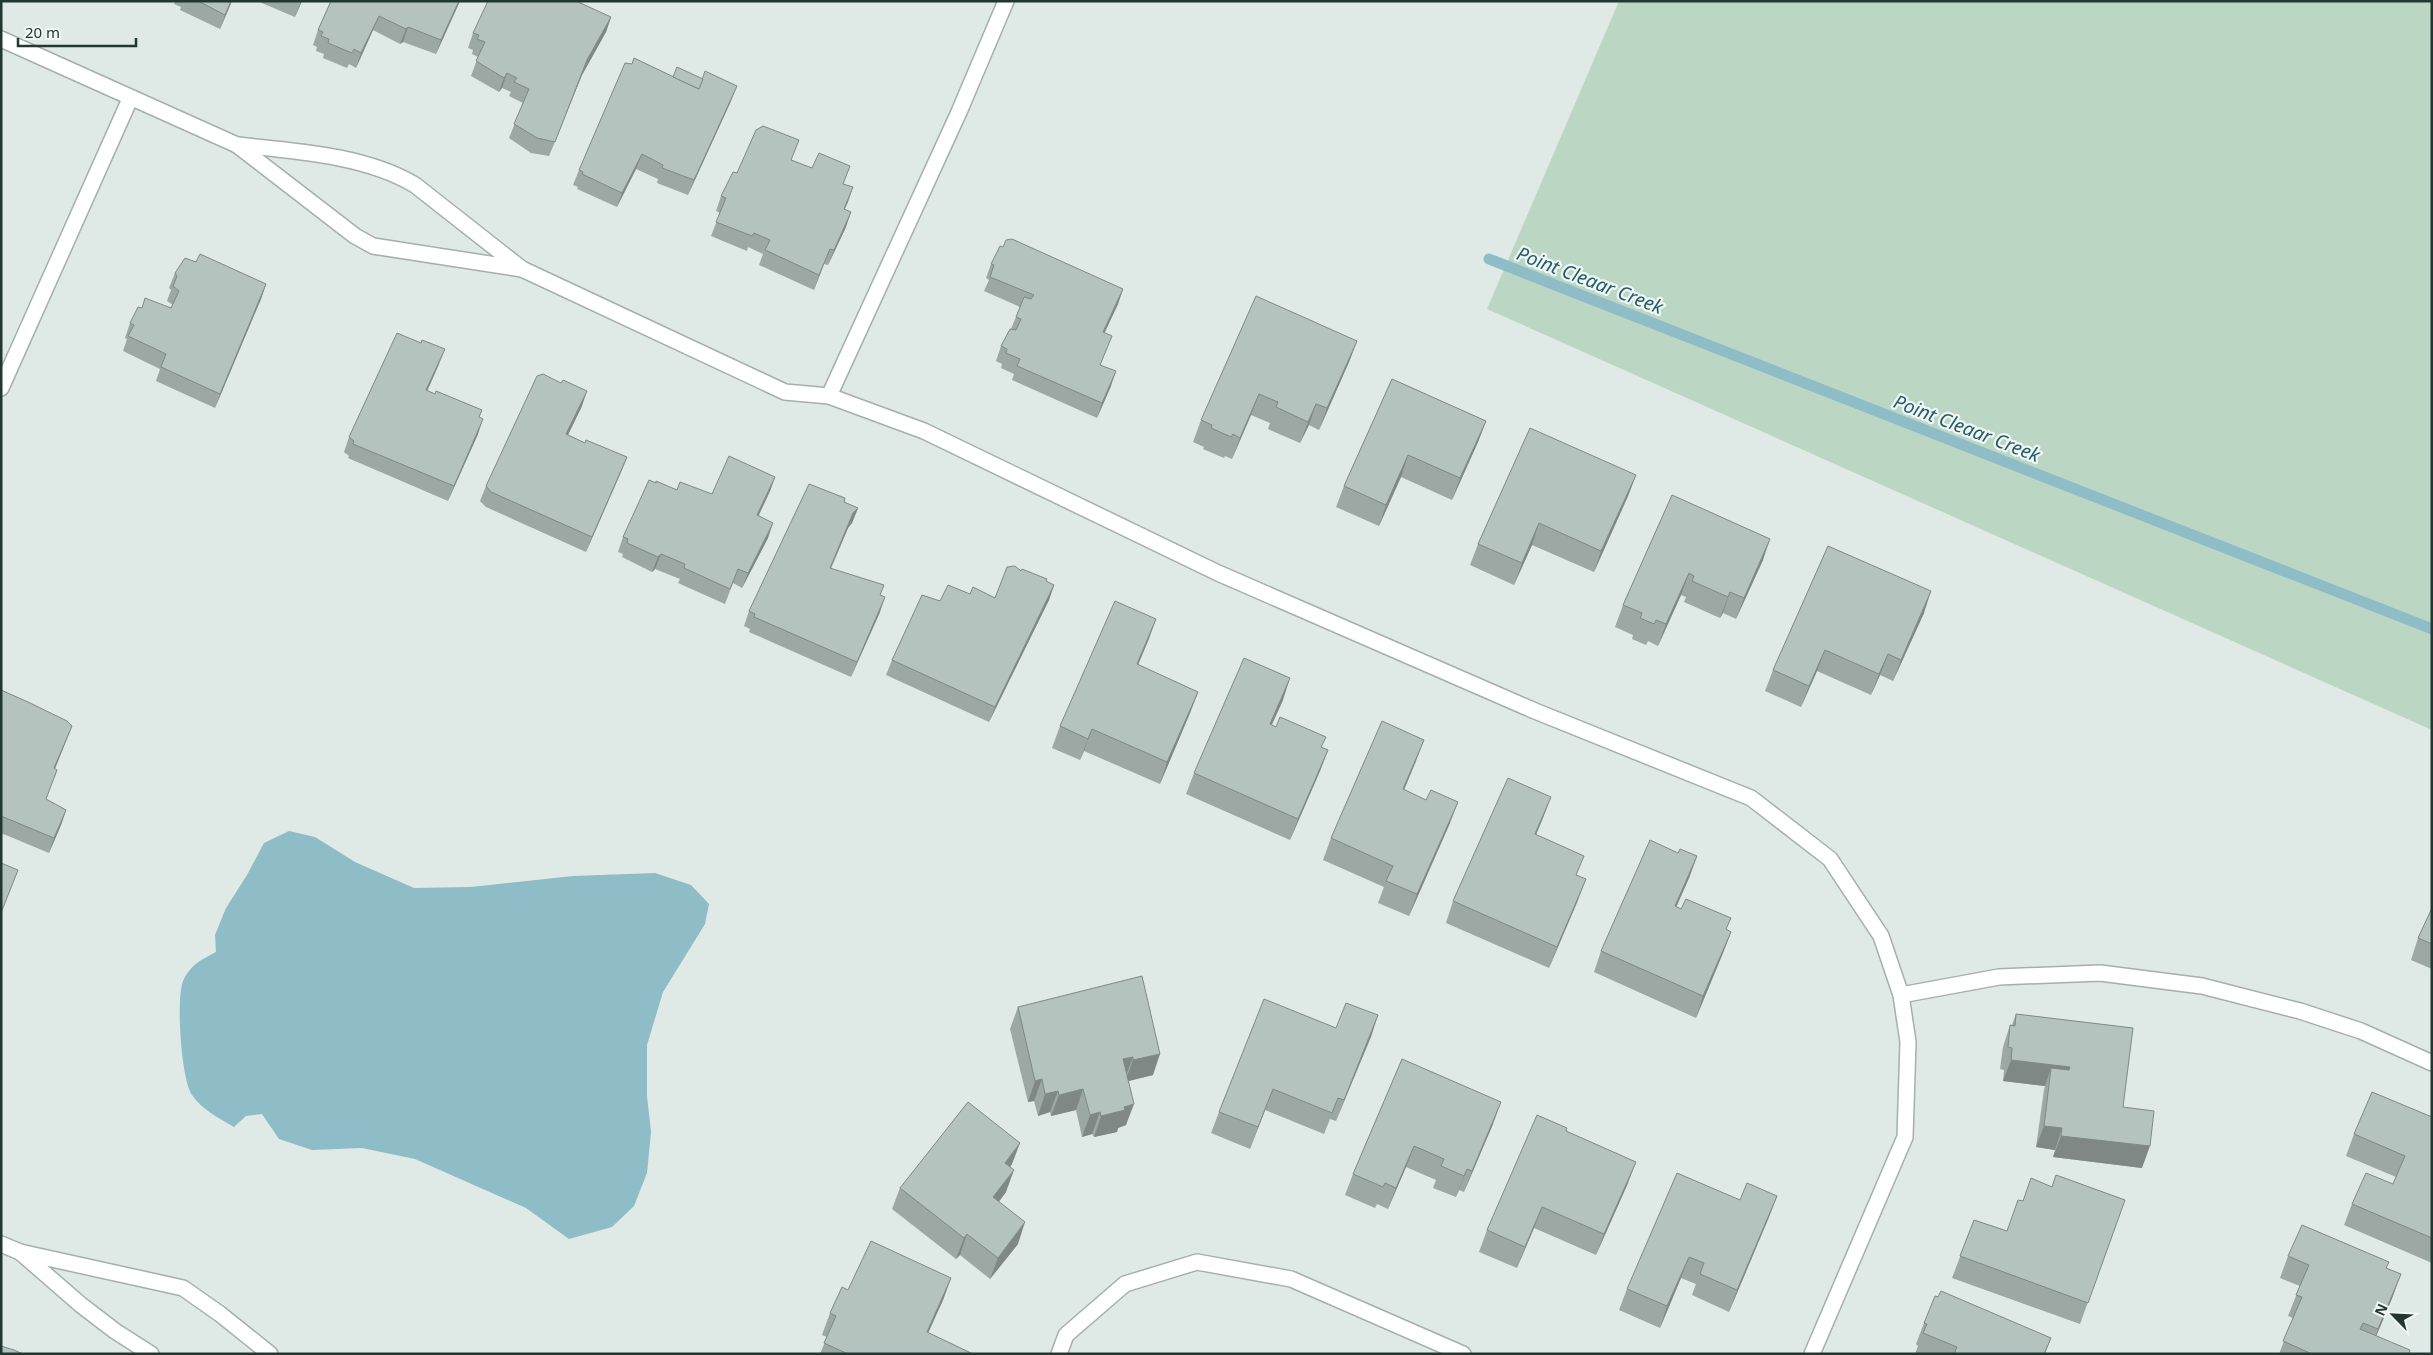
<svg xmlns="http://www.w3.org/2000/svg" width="2433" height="1355" font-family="'Noto Sans',sans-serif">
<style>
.green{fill:#bbd7c4}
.water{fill:#8ebcc7}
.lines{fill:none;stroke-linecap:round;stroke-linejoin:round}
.stream{stroke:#8ebcc7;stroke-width:11}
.minor-casing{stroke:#a3b0ac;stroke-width:18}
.minor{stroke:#fff;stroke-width:15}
.wall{fill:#9ca8a3}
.shaded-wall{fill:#7f8885}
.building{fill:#b5c3be;stroke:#7f8885}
.labels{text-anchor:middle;stroke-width:4.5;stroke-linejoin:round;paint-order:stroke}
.water-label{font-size:19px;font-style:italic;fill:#245b6b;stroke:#eff6f3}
</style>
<rect width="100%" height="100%" fill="#dfe9e5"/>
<!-- green -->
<path class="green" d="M1619,1H2432V730L1487,309Z"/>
<!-- water -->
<path class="water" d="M289,831L315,837L355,862L414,888L471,887L573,876L655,873L691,885L709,904L705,924L663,992L647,1045V1096L651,1132L647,1173L634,1206L612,1227L569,1239L526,1208L415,1159L362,1148L312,1150L279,1139L262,1114L246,1116L234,1127C219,1118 202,1110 192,1095C181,1079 176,999 183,981C189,966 202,959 216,952L215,935L226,908L247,875L264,843Z"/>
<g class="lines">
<!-- stream -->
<path class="stream" d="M1489,259L2432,629"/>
<!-- minor casing -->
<g class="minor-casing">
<g id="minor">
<path d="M1,39L237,145L355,236L373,246L522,269"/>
<path d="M237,145C294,151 365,155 415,185L522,269L785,392L829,396L924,431L1218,573L1535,711L1751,798L1830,859L1881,936L1901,995L1908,1042L1905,1137L1812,1354"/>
<path d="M1,388L130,99"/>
<path d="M829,396L959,112L1006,1"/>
<path d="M1901,995L1999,977L2100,973L2202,986L2300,1011L2361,1031L2432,1063"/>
<path d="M1,1244L20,1252"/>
<path d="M151,1354L115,1331L81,1305L20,1252L183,1288L220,1314L270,1354"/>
<path d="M1059,1354L1066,1335L1125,1284L1197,1262L1291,1279L1463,1354"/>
</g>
</g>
<!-- minor -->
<use href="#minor" class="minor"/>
</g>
<!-- wall -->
<g class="wall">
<path d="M175,1H232L220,29L180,10L181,7L174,4Z"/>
<path d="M257,1H302L295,17Z"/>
<path d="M331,1H460L436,54L403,42L400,44L373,30L356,68L349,64L347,68L323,58L324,54L316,51L317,47L313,45L318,30Z"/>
<path d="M611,17L606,32L582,75L549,156L531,153L509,138L523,103L509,96L511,92L502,88L499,92L471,76L478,57L472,54L473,50L468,48L473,33Z"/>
<path d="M673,77L731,101L688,195L657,183L658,179L636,169L617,207L577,189L578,187L573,185L579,170Z"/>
<path d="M792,160L844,184L848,202L844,209L846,227L828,265L824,264L814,290L759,265L763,254L748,247L747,251L711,236L720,213L716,211L721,196L737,173Z"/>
<path d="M991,264L1123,289L1118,304L1104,333L1106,351L1100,365L1111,386L1097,418L1012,380L1014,374L1001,368L1002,364L996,361L1001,346L1011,329L1020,307L984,291L989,280L986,278Z"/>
<path d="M175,273L266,284L261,299L215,408L156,381L160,369L123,351L127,339L125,338L130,323L171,308L173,305L167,301L171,290L169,288Z"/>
<path d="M1357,341L1349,362L1319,430L1309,425L1300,443L1268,429L1270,423L1251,415L1232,459L1225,456L1224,458L1203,449L1204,447L1193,442L1201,420Z"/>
<path d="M439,364L427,391L479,417L478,434L448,501L348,458L349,456L344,452L349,437Z"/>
<path d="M1392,379L1486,421L1478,442L1452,500L1401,477L1379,526L1336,507L1344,486Z"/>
<path d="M582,406L568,435L585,443L627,457L621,472L586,552L486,507L480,501L486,486Z"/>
<path d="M1636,475L1628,496L1594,572L1532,545L1514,585L1470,565L1478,544Z"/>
<path d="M775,477L770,491L759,515L768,538L742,588L733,583L725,604L678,583L680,579L655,569L652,572L622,557L623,554L618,552L623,537L656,483L677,490L712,494Z"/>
<path d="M1672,495L1763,560L1736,619L1723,613L1720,618L1684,602L1686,597L1681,595L1658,646L1648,641L1646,645L1632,639L1633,635L1615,627L1623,605Z"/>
<path d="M844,502L858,508L852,523L848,528L831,568L881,596L880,612L851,677L749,632L750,629L744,626L749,611Z"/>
<path d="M1828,546L1924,613L1893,681L1880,675L1871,695L1817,671L1801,707L1765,691L1773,670Z"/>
<path d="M1021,571L1054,585L1049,600L989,722L886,675L892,660L940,601L970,594L995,598Z"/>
<path d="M1156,619L1148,641L1138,665L1198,692L1190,713L1160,784L1084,751L1080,760L1052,748L1060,726Z"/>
<path d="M1,690L72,726L55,769L46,799L66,810L61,825L49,853L1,833Z"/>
<path d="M1283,700L1272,725L1328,750L1320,771L1290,840L1186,794L1194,773Z"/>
<path d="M1416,761L1404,790L1450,823L1409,916L1378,903L1384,887L1323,860L1331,838Z"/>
<path d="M1551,797L1536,835L1577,875L1578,900L1549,968L1446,923L1453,901Z"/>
<path d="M1678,853L1697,856L1689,878L1676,907L1731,932L1723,953L1696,1018L1594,972L1601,951Z"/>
<path d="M2432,908V969L2411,960L2418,938Z"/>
<path d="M1142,976L1153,1075L1128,1081L1126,1125L1118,1128L1117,1132L1094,1137L1092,1134L1082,1137L1076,1110L1051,1116L1050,1112L1038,1116L1034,1101L1028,1102L1010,1029L1018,1007Z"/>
<path d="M2016,1014L2123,1107L2142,1168L2053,1157L2055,1150L2036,1147L2044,1090L2045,1086L2003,1081L2004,1070L2000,1069L2003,1047L2010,1025H2012Z"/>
<path d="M1378,1015L1336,1121L1330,1119L1324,1134L1265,1110L1250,1149L1211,1133L1219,1112L1336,1028Z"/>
<path d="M1402,1059L1493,1124L1464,1192L1459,1190L1456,1197L1433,1188L1436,1180L1406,1167L1388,1209L1377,1204L1375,1208L1345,1195L1353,1174Z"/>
<path d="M2432,1117V1263L2344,1225L2352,1204L2393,1184L2396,1177L2346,1156L2354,1134Z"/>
<path d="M1566,1131L1628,1183L1596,1255L1534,1228L1517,1268L1479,1252L1487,1230Z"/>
<path d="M1012,1164L1010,1167L1006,1192L999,1202L1018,1244L990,1279L960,1255L956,1259L892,1209L900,1188Z"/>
<path d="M2056,1175L2125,1200L2080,1324L1952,1278L1974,1220L2007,1231L2022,1201L2052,1186Z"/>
<path d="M1777,1196L1769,1217L1729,1312L1692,1295L1696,1284L1681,1278L1660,1328L1619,1310L1627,1289L1740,1200Z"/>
<path d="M2288,1256L2389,1262L2386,1268L2393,1296L2376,1336L2409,1354H2279L2293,1318L2288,1316L2300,1286L2280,1278Z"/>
<path d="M951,1278L943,1300L928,1333L973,1354H820L827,1337L822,1335L830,1313L848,1290Z"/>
<path d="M1924,1323L2051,1338L2045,1354H1915L1918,1346L1916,1344Z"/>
</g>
<!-- shaded-wall -->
<g class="shaded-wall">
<path d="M231,1H232L220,29L225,15Z"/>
<path d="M301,1H302L295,17Z"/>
<path d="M459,1H460L436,54L441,40Z"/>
<path d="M379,16L373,30L356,68L361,53Z"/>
<path d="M611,17L606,32L582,75L549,156L587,60Z"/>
<path d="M408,27L403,42L400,44L406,29Z"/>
<path d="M507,73L502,88L499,92L504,78Z"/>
<path d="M737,86L731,101L688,195L694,180Z"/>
<path d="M642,154L636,169L617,207L622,193Z"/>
<path d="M853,187L848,202L838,224L844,209Z"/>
<path d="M851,212L846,227L828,265L834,250Z"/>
<path d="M830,249L824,264L814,290L819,275Z"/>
<path d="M266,284L261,299L215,408L220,394Z"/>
<path d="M1123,289L1118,304L1098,347L1103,332Z"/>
<path d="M1357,341L1349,362L1319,430L1327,408Z"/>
<path d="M445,349L439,364L421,405L426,390Z"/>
<path d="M1116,371L1111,386L1097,418L1102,403Z"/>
<path d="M587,391L582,406L561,449L566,434Z"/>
<path d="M1259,394L1251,415L1232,459L1240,438Z"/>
<path d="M1316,404L1309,425L1300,443L1308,422Z"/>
<path d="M483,419L478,434L448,501L454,486Z"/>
<path d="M1486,421L1478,442L1452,500L1460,478Z"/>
<path d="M1408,455L1401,477L1379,526L1386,505Z"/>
<path d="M627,457L621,472L586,552L592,537Z"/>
<path d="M1636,475L1628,496L1594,572L1601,551Z"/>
<path d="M775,477L770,491L752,529L757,515Z"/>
<path d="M858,508L852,523L848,528L825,583L853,513Z"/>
<path d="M773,523L768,538L742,588L748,573Z"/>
<path d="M1539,523L1532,545L1514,585L1522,563Z"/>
<path d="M1770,539L1763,560L1736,619L1744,598Z"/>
<path d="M661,554L655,569L652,572L658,557Z"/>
<path d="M1689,573L1681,595L1658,646L1666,624Z"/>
<path d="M1054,585L1049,600L989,722L995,707Z"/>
<path d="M1931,591L1924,613L1893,681L1901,660Z"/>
<path d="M1730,592L1723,613L1720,618L1728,597Z"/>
<path d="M885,597L880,612L851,677L857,662Z"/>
<path d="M1156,619L1148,641L1129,686L1137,664Z"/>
<path d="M1825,650L1817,671L1801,707L1809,686Z"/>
<path d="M1888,654L1880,675L1871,695L1879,674Z"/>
<path d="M1290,678L1283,700L1262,745L1270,724Z"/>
<path d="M1198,692L1190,713L1160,784L1167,762Z"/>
<path d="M72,726L66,741L49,783L54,768Z"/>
<path d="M1092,729L1084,751L1080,760L1088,739Z"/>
<path d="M1424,740L1416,761L1395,811L1403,789Z"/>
<path d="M1328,750L1320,771L1290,840L1298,819Z"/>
<path d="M1551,797L1543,818L1527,856L1535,834Z"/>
<path d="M1458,802L1450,823L1409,916L1417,894Z"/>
<path d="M66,810L61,825L49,853L54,838Z"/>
<path d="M1697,856L1689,878L1667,928L1675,906Z"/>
<path d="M1586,879L1578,900L1549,968L1557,947Z"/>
<path d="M1731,932L1723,953L1696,1018L1703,996Z"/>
<path d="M1378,1015L1371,1037L1336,1121L1344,1100Z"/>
<path d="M1160,1054L1153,1075L1125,1082L1133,1060Z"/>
<path d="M1133,1057L1125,1078L1123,1059Z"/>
<path d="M2011,1060L2070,1067L2062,1088L2051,1068L2045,1086L2003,1081Z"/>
<path d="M1042,1079L1034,1101L1028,1102L1035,1081Z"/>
<path d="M1083,1089L1076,1110L1051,1116L1059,1095Z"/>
<path d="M1273,1089L1265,1110L1250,1149L1258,1127Z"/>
<path d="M1058,1091L1050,1112L1038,1116L1045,1094Z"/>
<path d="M1501,1102L1493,1124L1464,1192L1472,1171Z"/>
<path d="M1134,1104L1126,1125L1118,1128L1117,1132L1094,1137L1101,1116L1124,1107Z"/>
<path d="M1100,1112L1092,1134L1082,1137L1090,1115Z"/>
<path d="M2044,1126L2062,1128L2055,1150L2036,1147Z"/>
<path d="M2061,1136L2150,1146L2142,1168L2053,1157Z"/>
<path d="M1020,1143L1012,1164L997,1185L1005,1163Z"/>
<path d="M1414,1146L1406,1167L1388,1209L1396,1188Z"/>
<path d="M1636,1162L1628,1183L1596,1255L1604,1234Z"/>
<path d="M1467,1169L1459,1190L1456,1197L1464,1176Z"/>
<path d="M1014,1170L1006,1192L985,1219L993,1197Z"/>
<path d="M1777,1196L1769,1217L1729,1312L1737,1290Z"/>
<path d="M1542,1207L1534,1228L1517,1268L1525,1247Z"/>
<path d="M1025,1222L1018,1244L990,1279L998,1258Z"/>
<path d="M967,1234L960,1255L956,1259L964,1238Z"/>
<path d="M1689,1257L1681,1278L1660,1328L1667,1306Z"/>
<path d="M2401,1274L2393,1296L2370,1351L2378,1329Z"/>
<path d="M951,1278L943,1300L919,1353L927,1332Z"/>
</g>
<!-- building -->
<g class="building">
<path d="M198,1H231L225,15Z"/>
<path d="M331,1H459L441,40L408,27L406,29L379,16L361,53L354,49L352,53L328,43L329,39L321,36L323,32L318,30Z"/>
<path d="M488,1H576L611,17L587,60L555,142L537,138L514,124L529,89L514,82L517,78L507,73L504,78L476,61L485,42L477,39L479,35L473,33Z"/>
<path d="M634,58L699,89L705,71L737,86L694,180L662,168L663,165L642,154L622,193L582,174L583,172L579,170L625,63L632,64Z"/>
<path d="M677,67L703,79L699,89L673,77Z"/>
<path d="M763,126L799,140L791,160L812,168L819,153L850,166L843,184L853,187L844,209L851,212L834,250L830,249L819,275L765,250L770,240L754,233L752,236L716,222L726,198L721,196L733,172L737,173L756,130Z"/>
<path d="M1012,239L1123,289L1103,332L1112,336L1100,365L1116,371L1102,403L1017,366L1020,359L1006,353L1007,349L1001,346L1010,329L1016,330L1021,319L1016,317L1024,297L1031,299L1034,295L990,277L994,265L991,264L1000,246L1003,247L1006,240Z"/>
<path d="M200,254L266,284L220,394L161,367L166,354L128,336L134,325L130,323L138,307L142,308L145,298L171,308L179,291L173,286L177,276L175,273L185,258L196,262Z"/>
<path d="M1256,296L1357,341L1327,408L1316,404L1308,422L1276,407L1278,402L1259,394L1240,438L1233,434L1231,437L1211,428L1212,425L1201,420Z"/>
<path d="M397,333L421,343L422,340L445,349L426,390L435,394L436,391L482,410L479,417L483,419L454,486L353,444L354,441L349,437Z"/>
<path d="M543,374L561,383L563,380L587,391L566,434L585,443L586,440L627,457L592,537L491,492L486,486L537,376Z"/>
<path d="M1392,379L1486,421L1460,478L1408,455L1386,505L1344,486Z"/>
<path d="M1530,428L1636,475L1601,551L1539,523L1522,563L1478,544Z"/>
<path d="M729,456L775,477L757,515L773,523L748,573L738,569L730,589L684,568L685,564L661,554L658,557L627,543L628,539L623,537L649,480L656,483V481L677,490L680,482L712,494Z"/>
<path d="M809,484L845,498L844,502L858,508L853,513L830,568L884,585L880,595L885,597L857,662L754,617L755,614L749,611Z"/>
<path d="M1672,495L1770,539L1744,598L1730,592L1728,597L1692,581L1694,576L1689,573L1666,624L1656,620L1654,624L1640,618L1642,613L1623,605Z"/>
<path d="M1828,546L1931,591L1901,660L1888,654L1879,674L1825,650L1809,686L1773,670Z"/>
<path d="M1015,566L1021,571L1022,569L1047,579L1046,581L1054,585L995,707L892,660L922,595L940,601L948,585L970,594L973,587L995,598L1007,567Z"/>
<path d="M1115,601L1156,619L1137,664L1198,692L1167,762L1092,729L1088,739L1060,726Z"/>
<path d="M1244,658L1290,678L1270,724L1276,727L1280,717L1326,737L1321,747L1328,750L1298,819L1194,773Z"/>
<path d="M1,690L28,702L67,721L72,726L54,768L57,770L46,799L66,810L54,838L1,816Z"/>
<path d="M1382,721L1424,740L1403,789L1426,800L1431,790L1458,802L1417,894L1386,881L1393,866L1331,838Z"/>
<path d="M1508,778L1551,797L1535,834L1584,856L1576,875L1586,879L1557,947L1453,901Z"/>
<path d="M1650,840L1678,853L1680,849L1697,856L1675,906L1681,909L1686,899L1731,918L1726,929L1731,932L1703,996L1601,951Z"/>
<path d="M1,863L18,870L1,913Z"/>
<path d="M2432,908V944L2418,938Z"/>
<path d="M1142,976L1160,1054L1133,1060V1057L1123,1059L1134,1104L1124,1107L1125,1110L1101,1116L1100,1112L1090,1115L1083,1089L1059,1095L1058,1091L1045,1094L1042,1079L1035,1081L1018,1007Z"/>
<path d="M1264,999L1336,1028L1346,1003L1378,1015L1344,1100L1338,1098L1332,1113L1273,1089L1258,1127L1219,1112Z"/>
<path d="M2016,1014L2133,1028L2123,1107L2154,1111L2150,1146L2061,1136L2062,1128L2044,1126L2051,1068L2069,1070L2070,1067L2011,1060L2012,1048L2008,1047L2010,1025L2015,1026Z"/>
<path d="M1402,1059L1501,1102L1472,1171L1467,1169L1464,1176L1441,1166L1444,1159L1414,1146L1396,1188L1385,1183L1383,1187L1353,1174Z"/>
<path d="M2372,1092L2432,1117V1238L2352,1204L2366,1173L2393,1184L2405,1156L2354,1134Z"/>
<path d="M968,1102L1020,1143L1005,1163L1014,1170L993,1197L1025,1222L998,1258L967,1234L964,1238L900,1188Z"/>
<path d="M1537,1115L1567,1128L1566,1131L1636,1162L1604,1234L1542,1207L1525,1247L1487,1230Z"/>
<path d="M1677,1173L1740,1200L1747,1183L1777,1196L1737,1290L1700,1274L1704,1263L1689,1257L1667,1306L1627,1289Z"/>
<path d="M2056,1175L2125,1200L2088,1303L1960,1256L1974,1220L2007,1231L2018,1200L2023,1201L2031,1178L2052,1187Z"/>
<path d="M2302,1225L2389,1262L2386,1268L2401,1274L2378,1329L2363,1323L2360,1329L2410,1350L2409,1354H2312L2283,1341L2302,1297L2296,1295L2309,1265L2288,1256Z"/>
<path d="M871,1241L951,1278L927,1332L973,1354H848L824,1343L836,1316L830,1313L842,1287L848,1290Z"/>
<path d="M1941,1291L2051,1338L2044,1354H1954L1957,1347L1923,1333L1927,1324L1924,1323L1935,1296L1938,1297Z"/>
<path d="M1,1346L14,1350L23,1354H1Z"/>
</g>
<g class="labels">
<!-- water labels -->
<g class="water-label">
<text transform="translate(1590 280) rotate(21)" y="7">Point Cleaar Creek</text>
<text transform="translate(1967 428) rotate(21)" y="7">Point Cleaar Creek</text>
</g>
</g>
<!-- border -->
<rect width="2433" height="1355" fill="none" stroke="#233732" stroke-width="5"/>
<!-- north arrow -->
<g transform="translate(2393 1315) rotate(294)" stroke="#eff6f3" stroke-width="4" paint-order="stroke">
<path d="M0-4L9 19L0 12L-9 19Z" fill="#233732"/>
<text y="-8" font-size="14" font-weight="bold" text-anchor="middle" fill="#233732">N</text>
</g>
<!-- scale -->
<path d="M18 38v8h118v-8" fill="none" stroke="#233732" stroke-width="2.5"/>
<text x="25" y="38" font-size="15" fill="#233732" stroke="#eff6f3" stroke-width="4" paint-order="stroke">20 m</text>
</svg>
